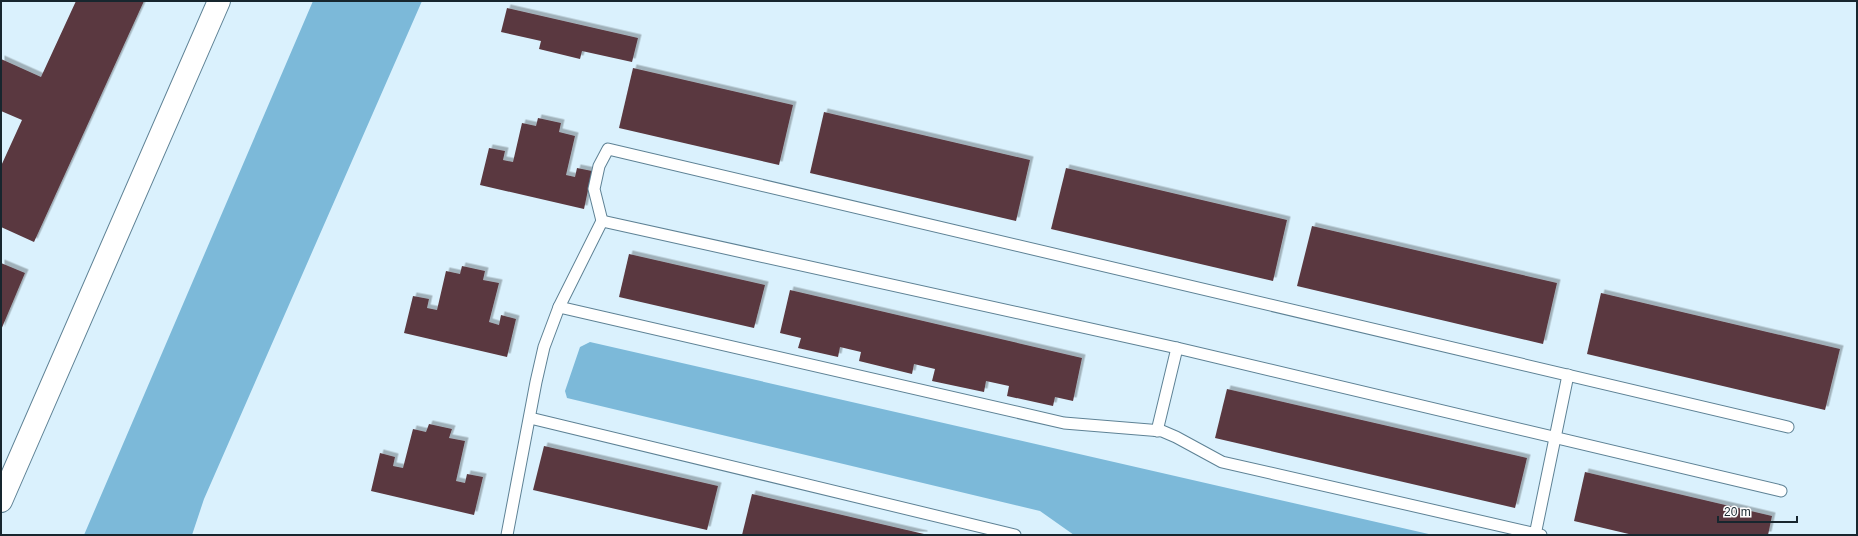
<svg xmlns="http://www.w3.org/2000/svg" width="1858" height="536" font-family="Helvetica,sans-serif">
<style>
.water{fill:#7cb9d9}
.building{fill:#5a383f;filter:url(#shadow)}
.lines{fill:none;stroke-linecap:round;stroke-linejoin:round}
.lane-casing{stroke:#5e8295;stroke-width:13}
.street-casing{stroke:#5e8295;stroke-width:24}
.lane{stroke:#fff;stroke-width:11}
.street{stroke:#fff;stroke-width:22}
</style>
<defs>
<filter id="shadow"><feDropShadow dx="3.5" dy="-3.5" stdDeviation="0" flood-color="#0004"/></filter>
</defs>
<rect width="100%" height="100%" fill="#daf1fd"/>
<!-- water -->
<g class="water">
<path d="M313,1H422L204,499L192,535H84Z"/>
<path d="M590,342L1433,535H1074L1040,511L567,398L565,391L580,347Z"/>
</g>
<!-- building -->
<g class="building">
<path d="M76,1H144L34,242L1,227V166L22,120L1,111V59L41,77Z"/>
<path d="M507,8L638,38L632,62L582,51L580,59L539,49L541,41L501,32Z"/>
<path d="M633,68L793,105L779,165L619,128Z"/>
<path d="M824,112L1030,160L1016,221L810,173Z"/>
<path d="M538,118L561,123L559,132L575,136L566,175L575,177L577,168L592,171L584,209L480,185L489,148L505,151L503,160L513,162L522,123L536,126Z"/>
<path d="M1066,168L1287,220L1273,281L1051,229Z"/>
<path d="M1312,226L1557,283L1543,344L1297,286Z"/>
<path d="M629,254L765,285L754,328L619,297Z"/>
<path d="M1,263L25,273L1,330Z"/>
<path d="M462,266L485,271L483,280L499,283L489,322L499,325L501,315L516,319L507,357L404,333L413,296L429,299L427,308L437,310L446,271L460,274Z"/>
<path d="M790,290L1082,358L1073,401L1055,397L1053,406L1007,396L1009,386L986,381L984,392L932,381L935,369L914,364L912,374L859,361L861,352L840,347L838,357L798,348L801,338L780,333Z"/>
<path d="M1601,293L1840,349L1825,410L1587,354Z"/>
<path d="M1227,389L1527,458L1515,508L1215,438Z"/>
<path d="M429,424L452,429L449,438L465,441L456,481L465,483L467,474L483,477L474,515L371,491L380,453L395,457L393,466L403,468L413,429L426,432Z"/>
<path d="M544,446L718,486L707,530L533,490Z"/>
<path d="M1585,472L1772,516L1768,535H1633L1574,521Z"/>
<path d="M752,494L924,534V535H742Z"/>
</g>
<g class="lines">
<!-- lane casing -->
<g class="lane-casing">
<g id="lane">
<path d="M602,221L594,189L599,166L608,149L1788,427"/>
<path d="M559,307L1064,423L1162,431L1176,437L1222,462L1541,535"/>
<path d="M530,418L1015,535"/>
<path d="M1157,431L1177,348"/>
<path d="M507,535L536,382L544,347L559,307L602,221L1177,348L1781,491"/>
<path d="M1535,535L1568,375"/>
</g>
</g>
<!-- street casing -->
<g class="street-casing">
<path id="street" d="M1,501L219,1"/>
</g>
<!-- lane -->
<use href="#lane" class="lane"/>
<!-- street -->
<use href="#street" class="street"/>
</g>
<!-- border -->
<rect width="1858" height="536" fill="none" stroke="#17262e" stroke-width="4"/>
<!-- scale -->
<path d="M1718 516v6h79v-6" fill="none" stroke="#17262e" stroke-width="2"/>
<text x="1724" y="516" font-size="12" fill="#17262e" stroke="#ffffff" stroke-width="3" paint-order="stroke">20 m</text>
</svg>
